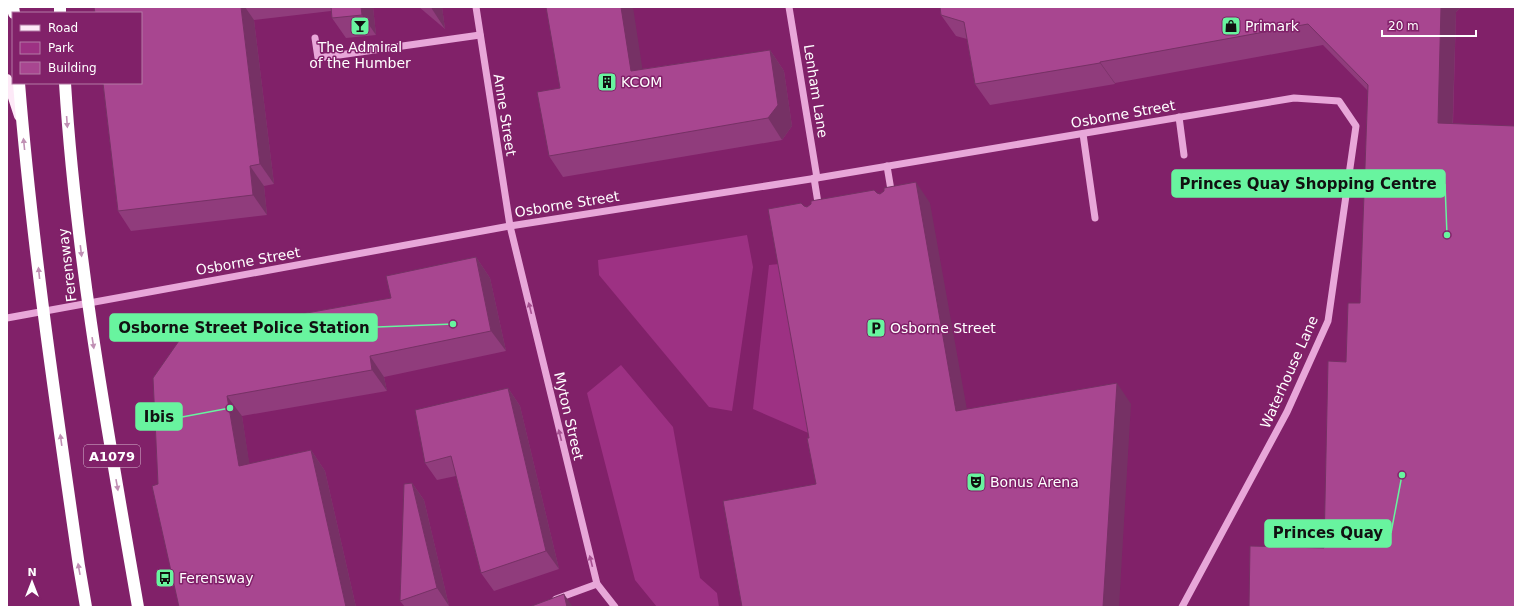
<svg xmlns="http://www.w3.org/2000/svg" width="1522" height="614" font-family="'DejaVu Sans',sans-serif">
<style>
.green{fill:#9d3183}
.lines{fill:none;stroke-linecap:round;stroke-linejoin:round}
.minor{stroke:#e8a7d9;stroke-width:7}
.major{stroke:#fde9f7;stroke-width:10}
.highway{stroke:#fff;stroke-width:12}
.wall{fill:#903c7c}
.shaded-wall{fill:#763165}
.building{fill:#a84690;stroke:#763165}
.oneway{fill:#c090b4}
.oneway2{fill:#a55090}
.labels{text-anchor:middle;stroke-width:3;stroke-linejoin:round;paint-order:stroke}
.shield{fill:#812169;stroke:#d9bcd2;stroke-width:1}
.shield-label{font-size:13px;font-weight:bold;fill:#fff}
.poi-label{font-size:14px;fill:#fff;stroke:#812169;text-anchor:start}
.street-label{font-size:14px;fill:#fff;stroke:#812169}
.leader{fill:none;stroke:#68f49f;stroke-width:1.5}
.callout-dot{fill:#68f49f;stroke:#812169;stroke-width:1.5}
.callout{fill:#68f49f;stroke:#68f49f;stroke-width:1.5}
.callout-label{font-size:15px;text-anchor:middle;font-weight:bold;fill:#111}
</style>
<rect width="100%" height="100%" fill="#812169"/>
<!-- green -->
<g class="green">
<path d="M747,235L753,267L732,411L709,407L599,275L598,260Z"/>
<path d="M789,263L820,438L753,409L769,265Z"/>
<path d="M621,365L673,427L700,578L717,593L719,607H657L635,580L587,393Z"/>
</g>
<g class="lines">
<!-- minor -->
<g class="minor">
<path d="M476,7L510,226L597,584L615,607"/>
<path d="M789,7L817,178"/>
<path d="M315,38L318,58L480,35"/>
<path d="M1179,117L1184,155"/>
<path d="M1083,134L1095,218"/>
<path d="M887,166L892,196"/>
<path d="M814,178L819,209"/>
<path d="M7,318L510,226L817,178L1294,98L1339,101L1356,126L1328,321L1287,412L1182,607"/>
<path d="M556,599L597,584"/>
</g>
<!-- major -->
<path class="major" d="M7,79L19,116"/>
<!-- highway -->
<g class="highway">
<path d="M13,7L14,13"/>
<path d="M60,7V13"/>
<path d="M19,83C32,245 56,406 79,566L86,607"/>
<path d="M65,83C76,259 108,433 138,607"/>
</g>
</g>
<!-- wall -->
<g class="wall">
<path d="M94,7H373L376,35L346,38L332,18L331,11L254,20L274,184L264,186L267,215L131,231L118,211Z"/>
<path d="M419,7H442L445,29Z"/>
<path d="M940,7H1461L1456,12L1453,124L1324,548L1346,362L1360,303L1368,91L1323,45L1115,83V84L990,105L975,84L967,39L956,36L941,15Z"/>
<path d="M770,50L784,71L792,126L782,140L563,177L549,156L560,88L642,69Z"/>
<path d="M476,257L490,278L506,351L384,377L387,391L242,416L249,464L311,450L325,471L356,607H179L158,484L153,378L391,298Z"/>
<path d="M508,388L520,406L559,569L494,591L481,573L456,476L437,480L425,463Z"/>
<path d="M412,483L424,500L449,606L446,607H405L400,601Z"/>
</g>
<!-- shaded-wall -->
<g class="shaded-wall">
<path d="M241,7H245L254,20L274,184L260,164Z"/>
<path d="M361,7H373L376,35L362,15Z"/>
<path d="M431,7H442L445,29L432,9Z"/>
<path d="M621,7H633L646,92L631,71Z"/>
<path d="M1441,7H1461L1456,12L1452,144L1438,123Z"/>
<path d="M770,50L784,71L792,126L782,140L768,118Z"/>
<path d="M1100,62L1115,83V84L1100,63Z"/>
<path d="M250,166L264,186L267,215L253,195Z"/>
<path d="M916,182L930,203L971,432L956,411Z"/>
<path d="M476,257L490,278L506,351L491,331Z"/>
<path d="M370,356L384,377L387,391L372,370Z"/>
<path d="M1117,383L1131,404L1119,607H1103Z"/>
<path d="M508,388L520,406L559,569L546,551Z"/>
<path d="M227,396L242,416L253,487L239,466Z"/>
<path d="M311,450L325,471L356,607H346Z"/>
<path d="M412,483L424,500L449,606L437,588Z"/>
<path d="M564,594L573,607H567Z"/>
</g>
<!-- building -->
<g class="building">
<path d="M94,7H241L260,164L250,166L253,195L118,211L103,83H141V13H95Z"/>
<path d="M331,7H361L362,15L332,18Z"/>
<path d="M546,7H621L631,71L770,50L778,105L768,118L549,156L537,92L560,88Z"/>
<path d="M940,7H1441L1438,123L1515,126V607H1249L1250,546L1324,548L1328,361L1346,362L1348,303H1360L1368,85L1308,24L1100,62V63L975,84L964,22L941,15Z"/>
<path d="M916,182L956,411L1117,383L1103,607H742L723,501L816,484L807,438H809L768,209L801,203L804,206L807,207L811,204V201L874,190L877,193L880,194L884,191V188Z"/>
<path d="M476,257L491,331L370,356L372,370L227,396L239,466L311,450L346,607H179L152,486L158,484L153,378L183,335L391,298L386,276Z"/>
<path d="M508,388L546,551L481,573L451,456L425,463L415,410Z"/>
<path d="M412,483L437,588L400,601L404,484Z"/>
<path d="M564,594L567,607H529Z"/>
</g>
<!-- one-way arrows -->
<defs><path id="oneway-solid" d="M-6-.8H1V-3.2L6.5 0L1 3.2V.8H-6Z"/></defs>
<g class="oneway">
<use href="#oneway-solid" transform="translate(67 122) rotate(86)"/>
<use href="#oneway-solid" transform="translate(24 144) rotate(-96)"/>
<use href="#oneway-solid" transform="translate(81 251) rotate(83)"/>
<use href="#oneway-solid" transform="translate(39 273) rotate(-96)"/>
<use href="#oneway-solid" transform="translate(93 343) rotate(81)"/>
<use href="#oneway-solid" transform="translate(61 440) rotate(-98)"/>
<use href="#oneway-solid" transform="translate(117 485) rotate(80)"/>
<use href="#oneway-solid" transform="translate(79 569) rotate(-100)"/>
</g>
<g class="oneway2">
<use href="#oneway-solid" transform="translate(530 308) rotate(-104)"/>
<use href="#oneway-solid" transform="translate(560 435) rotate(-104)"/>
<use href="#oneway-solid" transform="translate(591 561) rotate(-104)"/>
</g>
<!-- icons -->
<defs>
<g id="bar-square" transform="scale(1)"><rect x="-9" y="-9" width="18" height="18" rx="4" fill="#68f49f" stroke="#812169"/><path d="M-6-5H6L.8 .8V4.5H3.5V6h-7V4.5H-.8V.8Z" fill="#111"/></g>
<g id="shop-square" transform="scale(1)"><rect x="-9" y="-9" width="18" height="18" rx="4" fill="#68f49f" stroke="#812169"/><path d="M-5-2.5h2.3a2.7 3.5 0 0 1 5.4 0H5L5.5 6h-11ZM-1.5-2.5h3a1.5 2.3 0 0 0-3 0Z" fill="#111"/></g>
<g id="building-square" transform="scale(1)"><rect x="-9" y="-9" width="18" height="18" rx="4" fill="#68f49f" stroke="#812169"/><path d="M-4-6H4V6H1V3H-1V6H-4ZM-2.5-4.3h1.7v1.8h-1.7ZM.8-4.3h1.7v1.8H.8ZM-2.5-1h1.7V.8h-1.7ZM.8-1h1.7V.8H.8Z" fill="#111"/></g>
<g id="parking-square" transform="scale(1)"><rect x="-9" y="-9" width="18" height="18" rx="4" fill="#68f49f" stroke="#812169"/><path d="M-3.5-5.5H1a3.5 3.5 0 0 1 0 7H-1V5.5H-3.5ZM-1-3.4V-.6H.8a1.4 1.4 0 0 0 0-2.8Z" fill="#111"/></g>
<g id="theatre-square" transform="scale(1)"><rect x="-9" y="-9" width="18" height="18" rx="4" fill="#68f49f" stroke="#812169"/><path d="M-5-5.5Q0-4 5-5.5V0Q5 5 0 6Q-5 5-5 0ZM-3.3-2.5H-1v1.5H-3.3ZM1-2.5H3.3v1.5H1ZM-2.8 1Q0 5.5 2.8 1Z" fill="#111"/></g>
<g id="bus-square" transform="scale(1)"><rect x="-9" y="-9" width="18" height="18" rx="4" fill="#68f49f" stroke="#812169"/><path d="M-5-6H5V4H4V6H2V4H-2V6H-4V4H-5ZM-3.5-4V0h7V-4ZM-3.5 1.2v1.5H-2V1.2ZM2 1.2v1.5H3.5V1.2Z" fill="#111"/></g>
</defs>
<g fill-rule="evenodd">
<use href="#bar-square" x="360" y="26"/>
<use href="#shop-square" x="1231" y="26"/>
<use href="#building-square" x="607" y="82"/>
<use href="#parking-square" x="876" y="328"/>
<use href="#theatre-square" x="976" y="482"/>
<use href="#bus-square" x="165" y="578"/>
</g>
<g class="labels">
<!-- shield labels -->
<rect class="shield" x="84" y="445" width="56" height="22" rx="3"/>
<g class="shield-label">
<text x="112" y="461">A1079</text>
</g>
<!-- poi labels -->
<g class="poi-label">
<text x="1245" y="31">Primark</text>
<text x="360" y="52" text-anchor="middle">The Admiral<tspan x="360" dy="16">of the Humber</tspan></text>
<text x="621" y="87">KCOM</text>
<text x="890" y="333">Osborne Street</text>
<text x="990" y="487">Bonus Arena</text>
<text x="179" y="583">Ferensway</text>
</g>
<!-- street labels -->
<g class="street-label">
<text transform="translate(816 91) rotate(81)" y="5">Lenham Lane</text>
<text transform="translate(1123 114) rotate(-10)" y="5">Osborne Street</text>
<text transform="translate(505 115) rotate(81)" y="5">Anne Street</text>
<text transform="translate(567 204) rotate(-9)" y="5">Osborne Street</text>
<text transform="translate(248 261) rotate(-10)" y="5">Osborne Street</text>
<text transform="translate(67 265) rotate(-97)" y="5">Ferensway</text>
<text transform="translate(1289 372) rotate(-66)" y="5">Waterhouse Lane</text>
<text transform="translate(569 416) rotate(77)" y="5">Myton Street</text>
</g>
</g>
<!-- callouts -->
<path class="leader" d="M1447 235L1445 184M453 324L377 327M230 408L182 417M1402 475L1391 533"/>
<g class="callout-dot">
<circle cx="1447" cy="235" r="4"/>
<circle cx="453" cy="324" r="4"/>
<circle cx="230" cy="408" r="4"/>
<circle cx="1402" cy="475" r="4"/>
</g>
<g class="callout">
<rect x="1172" y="170" width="273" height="27" rx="4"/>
<rect x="110" y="314" width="267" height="27" rx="4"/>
<rect x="136" y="403" width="46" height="27" rx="4"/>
<rect x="1265" y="520" width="126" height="27" rx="4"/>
</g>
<g class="callout-label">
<text x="1308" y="189">Princes Quay Shopping Centre</text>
<text x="244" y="333">Osborne Street Police Station</text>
<text x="159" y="422">Ibis</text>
<text x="1328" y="538">Princes Quay</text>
</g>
<!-- border -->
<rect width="1522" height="614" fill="none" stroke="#ffffff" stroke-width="16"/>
<!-- legend -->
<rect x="12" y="12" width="130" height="72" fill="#812169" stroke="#b37aa5"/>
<rect x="20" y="25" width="20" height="6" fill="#fde9f7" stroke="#b37aa5"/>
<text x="48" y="32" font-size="12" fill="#ffffff">Road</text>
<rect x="20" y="42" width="20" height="12" fill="#9d3183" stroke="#b37aa5"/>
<text x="48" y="52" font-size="12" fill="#ffffff">Park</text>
<rect x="20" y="62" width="20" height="12" fill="#a84690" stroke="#b37aa5"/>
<text x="48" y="72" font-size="12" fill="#ffffff">Building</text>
<!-- north arrow -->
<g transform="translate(32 582)" stroke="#812169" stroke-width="3" paint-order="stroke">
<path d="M0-3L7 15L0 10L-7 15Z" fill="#ffffff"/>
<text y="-6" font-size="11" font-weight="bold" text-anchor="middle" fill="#ffffff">N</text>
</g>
<!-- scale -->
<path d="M1382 30v6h94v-6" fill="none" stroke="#ffffff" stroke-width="2"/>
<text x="1388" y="30" font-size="12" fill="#ffffff" stroke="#812169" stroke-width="3" paint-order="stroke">20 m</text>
</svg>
